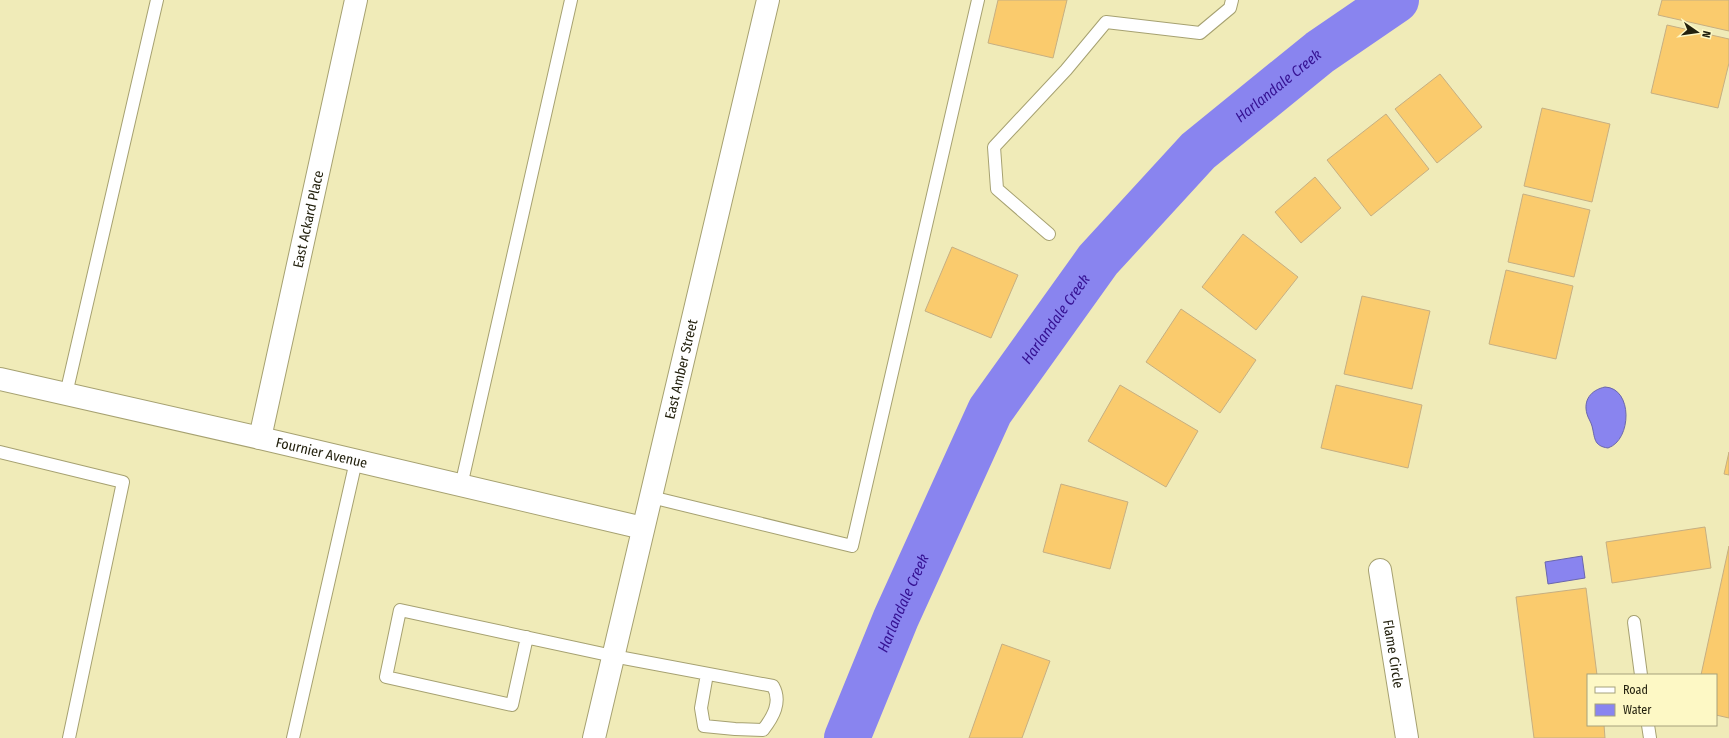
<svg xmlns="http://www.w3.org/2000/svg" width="1729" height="738" font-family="'Fira Sans Condensed',sans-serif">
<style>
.water{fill:#8984ef;stroke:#6a66ac}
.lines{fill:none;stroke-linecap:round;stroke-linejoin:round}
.river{stroke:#8984ef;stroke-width:46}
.building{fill:#facb6d;stroke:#c6af82}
.service-casing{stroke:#a6a171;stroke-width:14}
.minor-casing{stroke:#a6a171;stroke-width:24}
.service{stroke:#fff;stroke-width:12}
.minor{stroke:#fff;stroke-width:22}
.labels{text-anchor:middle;stroke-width:3.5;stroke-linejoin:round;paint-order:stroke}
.street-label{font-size:14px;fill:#23210e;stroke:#fdf8c5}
.water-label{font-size:15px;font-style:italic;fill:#351192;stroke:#fdf8c5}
</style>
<rect width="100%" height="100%" fill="#f0ebb8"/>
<!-- water -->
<g class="water">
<path d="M1605,387C1633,388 1632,440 1608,448C1593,446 1595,437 1592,426C1591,422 1588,418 1587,414C1583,400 1591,390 1605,387Z"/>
<path d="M1582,556L1585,578L1548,584L1545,562Z"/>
</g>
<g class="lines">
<!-- river -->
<path class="river" id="s1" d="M847,738L896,618L990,411L1098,260L1198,151L1320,52L1396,0"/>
</g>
<!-- building -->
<g class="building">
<path d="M998,0H1067L1053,58L988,43Z"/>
<path d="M1662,0H1729V31L1658,15Z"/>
<path d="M1667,25L1729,39V63L1718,108L1651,93Z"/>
<path d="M1440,74L1482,127L1437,163L1395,109Z"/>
<path d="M1542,108L1610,124L1592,202L1524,186Z"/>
<path d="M1386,114L1429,169L1371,216L1327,160Z"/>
<path d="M1315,177L1341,208L1301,243L1275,212Z"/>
<path d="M1523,194L1590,210L1574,277L1508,262Z"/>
<path d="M1243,234L1298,277L1256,330L1202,287Z"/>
<path d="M952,247L1018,275L991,338L925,311Z"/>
<path d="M1506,270L1573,286L1556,359L1489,344Z"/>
<path d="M1362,296L1430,311L1412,389L1344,374Z"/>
<path d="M1181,309L1256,360L1220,413L1146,362Z"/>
<path d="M1120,385L1198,431L1166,487L1088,441Z"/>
<path d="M1336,385L1422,405L1408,468L1321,448Z"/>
<path d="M1729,452V475L1724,474Z"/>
<path d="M1061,484L1128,502L1110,569L1043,552Z"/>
<path d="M1705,527L1711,568L1612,583L1606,542Z"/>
<path d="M1729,546V718L1716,715V675H1701Z"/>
<path d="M1586,588L1597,675H1588V725H1604L1605,738H1534L1516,597Z"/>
<path d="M1002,644L1050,661L1022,738H969Z"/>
</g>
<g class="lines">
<!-- service casing -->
<g class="service-casing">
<g id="service">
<path d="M1049,234L997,189L994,147L1066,70L1106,22L1200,33L1230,8L1232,0"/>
<path d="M66,394L157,0"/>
<path d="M0,452L123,482L69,738"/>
<path d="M461,486L571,0"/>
<path d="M651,497L852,546L978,0"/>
<path d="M1634,622L1641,675"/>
<path d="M527,637L512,705L386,677L400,610L613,656L773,686C782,702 773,717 763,730L735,729L704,726L701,708L707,674"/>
<path d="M1648,725L1650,738"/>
<path d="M293,738L356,461"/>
</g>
</g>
<!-- minor casing -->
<g class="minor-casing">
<g id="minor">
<path id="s2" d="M0,379L260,438L643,528"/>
<path id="s3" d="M260,438L356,0"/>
<path id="s4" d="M1380,570L1407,738"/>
<path id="s5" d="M594,738L768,0"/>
</g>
</g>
<!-- service -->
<use href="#service" class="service"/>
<!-- minor -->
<use href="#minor" class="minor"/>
</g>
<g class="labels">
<!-- street labels -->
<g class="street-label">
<text dy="5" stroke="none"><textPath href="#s3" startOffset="224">East Ackard Place</textPath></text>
<text dy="5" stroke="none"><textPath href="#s5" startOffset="379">East Amber Street</textPath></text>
<text dy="5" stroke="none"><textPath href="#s2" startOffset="330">Fournier Avenue</textPath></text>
<text dy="5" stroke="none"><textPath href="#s4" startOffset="85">Flame Circle</textPath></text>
</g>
<!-- water labels -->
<g class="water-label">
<text dy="5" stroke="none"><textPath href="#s1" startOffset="794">Harlandale Creek</textPath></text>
<text dy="5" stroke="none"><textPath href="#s1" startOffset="470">Harlandale Creek</textPath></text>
<text dy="5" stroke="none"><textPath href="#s1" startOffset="146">Harlandale Creek</textPath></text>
</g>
</g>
<!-- legend -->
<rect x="1587" y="674" width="130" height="52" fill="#fdf8c5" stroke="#a6a27c"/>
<rect x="1595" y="687" width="20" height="6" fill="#ffffff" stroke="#a6a27c"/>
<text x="1623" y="694" font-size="12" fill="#23210e">Road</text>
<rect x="1595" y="704" width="20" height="12" fill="#8984ef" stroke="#a6a27c"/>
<text x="1623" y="714" font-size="12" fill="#23210e">Water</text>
<!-- north arrow -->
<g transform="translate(1697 32) rotate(103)" stroke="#fdf8c5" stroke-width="3" paint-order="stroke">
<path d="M0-3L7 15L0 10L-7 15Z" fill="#23210e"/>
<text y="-6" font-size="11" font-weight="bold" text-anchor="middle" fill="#23210e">N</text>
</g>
</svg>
